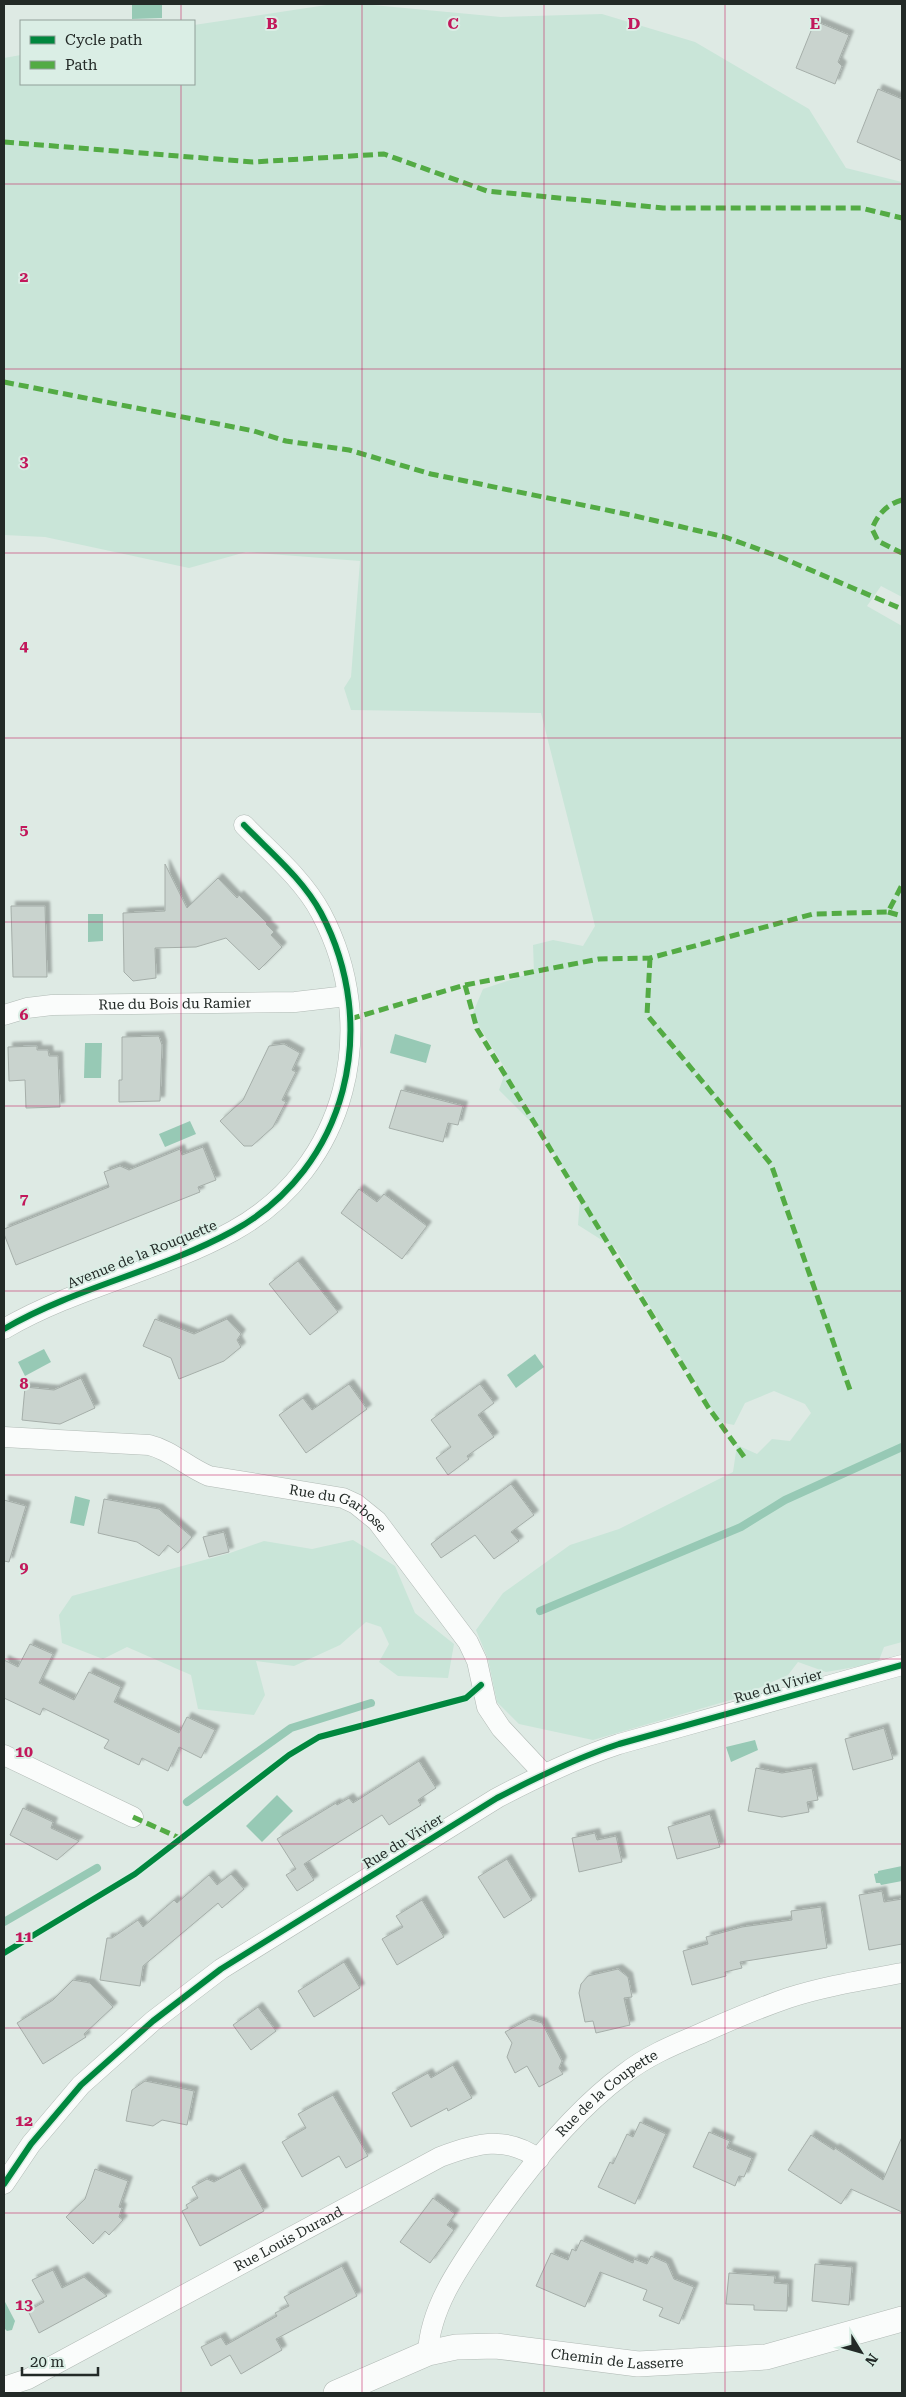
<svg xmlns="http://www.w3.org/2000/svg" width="906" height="2397" font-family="'Roboto Serif',serif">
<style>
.green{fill:#c9e5d8}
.water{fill:#97c9b5}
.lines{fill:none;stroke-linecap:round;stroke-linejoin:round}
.stream{stroke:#97c9b5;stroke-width:8}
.building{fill:#c9d3ce;stroke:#a5aea9;filter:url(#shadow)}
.minor-casing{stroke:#b1bab5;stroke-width:21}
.tertiary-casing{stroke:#b1bab5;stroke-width:26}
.minor{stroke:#fafcfb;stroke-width:20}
.tertiary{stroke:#fafcfb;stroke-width:25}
.quiet{stroke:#53ab44;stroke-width:5;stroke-dasharray:10 5;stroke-linecap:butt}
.cycleway-casing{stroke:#daeee5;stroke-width:9}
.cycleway{stroke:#00873e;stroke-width:6}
.grid{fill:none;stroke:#c2185b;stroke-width:1;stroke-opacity:0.55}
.labels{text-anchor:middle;stroke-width:4;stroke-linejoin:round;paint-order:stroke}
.street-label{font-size:14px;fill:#232a27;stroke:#daeee5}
.grid-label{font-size:16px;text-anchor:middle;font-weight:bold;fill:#c2185b;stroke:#daeee5;stroke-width:4;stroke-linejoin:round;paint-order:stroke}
</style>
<defs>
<filter id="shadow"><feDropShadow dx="4.5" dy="-4.5" stdDeviation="1" flood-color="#0004"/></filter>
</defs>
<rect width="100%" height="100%" fill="#deeae4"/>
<!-- green -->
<g class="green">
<path d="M333,4H362L501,17L602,14L695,42L809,109L846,168L902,182V597L881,586L867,606L902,626V1642L884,1647L878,1663L826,1672L798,1662L788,1675L734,1699L593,1740L519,1724L497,1702L488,1659L476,1630L503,1593L570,1545L619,1529L733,1472L737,1445L757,1454L772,1439L790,1441L811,1413L805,1404L774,1391L745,1403L734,1425L719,1422L616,1249L578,1225L580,1199L543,1134L499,1090L506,1070L472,1015L483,989L534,972L533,945L553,940L583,946L595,926L541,713L351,710L344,688L351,677L360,561L246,552L189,568L45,537L4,535V58L21,55V84H194V25Z"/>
<path d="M353,1540L395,1566L415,1613L454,1644L448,1678L398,1676L379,1662L389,1644L381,1627L366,1622L340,1645L294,1666L256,1661L265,1695L254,1715L198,1709L191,1675L127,1647L103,1659L62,1643L59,1615L72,1596L230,1553L264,1541L312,1549Z"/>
</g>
<!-- water -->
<g class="water">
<path d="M132,4H162V18L132,19Z"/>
<path d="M88,914H103V941L88,942Z"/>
<path d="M395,1034L431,1045L426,1063L390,1053Z"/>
<path d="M85,1043H102L101,1078H84Z"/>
<path d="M190,1121L196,1134L165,1147L159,1134Z"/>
<path d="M44,1349L51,1362L25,1376L18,1362Z"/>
<path d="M535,1354L544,1367L516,1388L507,1375Z"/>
<path d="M75,1496L90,1500L84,1526L70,1523Z"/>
<path d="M755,1740L758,1750L731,1762L726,1747Z"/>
<path d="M277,1795L293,1811L262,1842L246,1826Z"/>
<path d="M902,1866V1881L881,1885L880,1883H876L874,1874L878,1873V1871Z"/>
<path d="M4,2300L15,2321L12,2330L7,2331L4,2328Z"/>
</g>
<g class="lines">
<!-- stream -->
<g class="stream">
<path d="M540,1611L741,1527L785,1500L902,1447"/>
<path d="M187,1802L291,1728L371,1703"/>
<path d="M4,1922L97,1868"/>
</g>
</g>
<!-- building -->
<g class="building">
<path d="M815,21L849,35L838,62L842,66L835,84L796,68Z"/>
<path d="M878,89L902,99V161L857,142Z"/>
<path d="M165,864L187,908L218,878L237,898L239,895L267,923L266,924L274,932L271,935L282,947L259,970L226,938L196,947L155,948L156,978L133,981L124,972L123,913L165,911Z"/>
<path d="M11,906H45L47,977H13Z"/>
<path d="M159,1036L162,1045L160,1101L119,1102V1080H122V1037Z"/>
<path d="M284,1044L300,1053L292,1070L296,1072L282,1100L286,1102L273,1127L252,1146H244L220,1121L243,1100L269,1046Z"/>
<path d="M37,1046V1050H48L49,1056H58L60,1107L26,1108L25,1080L9,1081L8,1047Z"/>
<path d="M401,1090L463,1106L458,1125L448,1123L443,1142L389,1128Z"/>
<path d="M203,1147L216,1180L198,1187L200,1192L16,1265L4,1234V1229L109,1187L104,1172L120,1166L129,1170L180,1149L182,1155Z"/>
<path d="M359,1189L377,1202L384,1194L427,1226L402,1259L341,1213Z"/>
<path d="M298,1261L338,1312L310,1335L269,1284Z"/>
<path d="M155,1319L194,1334L227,1319L241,1334L237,1340L241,1347L224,1361L179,1379L171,1358L143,1346Z"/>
<path d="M81,1378L95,1408L60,1424L22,1420L25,1387L54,1390Z"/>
<path d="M349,1384L367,1409L306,1453L279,1415L303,1398L312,1410Z"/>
<path d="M480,1384L494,1403L478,1415L494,1437L467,1456L469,1459L448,1475L436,1458L451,1447L431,1420Z"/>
<path d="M511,1484L534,1515L511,1532L519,1541L494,1559L475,1535L441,1558L431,1544Z"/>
<path d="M104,1499L159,1509L192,1537L178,1553L168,1545L159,1556L137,1542L98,1533Z"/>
<path d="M4,1500L26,1506L9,1562L4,1561Z"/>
<path d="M224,1532L229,1552L209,1557L203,1537Z"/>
<path d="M30,1644L53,1654L39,1683L74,1700L89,1672L121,1687L114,1702L179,1733L187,1717L215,1730L201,1758L179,1747L168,1771L142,1758L139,1765L104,1748L109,1740L43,1708L40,1715L4,1698V1660L18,1667Z"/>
<path d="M884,1728L893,1759L853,1770L845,1739Z"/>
<path d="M419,1761L436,1788L418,1800L421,1805L389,1825L382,1815L304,1864L314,1880L297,1891L286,1875L296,1869L277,1839L336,1803L337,1805L349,1798L353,1803Z"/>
<path d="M756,1768L782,1773L812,1768L818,1800L807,1802L809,1812L782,1817L748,1811Z"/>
<path d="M23,1808L53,1822L51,1828L79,1841L57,1860L10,1835Z"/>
<path d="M710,1814L720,1847L677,1859L668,1827Z"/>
<path d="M595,1833L597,1840L616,1836L622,1862L579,1872L572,1838Z"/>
<path d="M507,1859L532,1900L504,1918L478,1877Z"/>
<path d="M231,1874L244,1889L222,1908L218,1903L143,1966L140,1986L100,1980L107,1938H112L138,1920L143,1927L174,1900L177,1903L209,1875L217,1885Z"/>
<path d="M882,1891L884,1902L902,1899V1944L869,1950L859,1895Z"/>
<path d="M422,1900L444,1937L397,1965L382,1939L403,1927L396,1916Z"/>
<path d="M821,1907L827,1948L740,1962L742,1968L725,1972L726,1976L692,1985L683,1951L708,1944L706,1937L742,1927L792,1920L791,1911Z"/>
<path d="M344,1962L360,1988L314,2017L298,1991Z"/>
<path d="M618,1969L628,1977L632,1997L624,1998L630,2025L596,2033L593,2021L585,2022L579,1993L581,1984L588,1976Z"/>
<path d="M73,1980L90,1983L113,2007L84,2034L86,2037L43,2064L17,2023L53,2000Z"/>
<path d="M258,2007L276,2031L251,2050L233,2025Z"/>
<path d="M529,2019L542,2023L562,2061L559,2068L563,2074L539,2087L527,2066L515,2073L507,2057L512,2043L505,2032Z"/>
<path d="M453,2065L472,2098L448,2111L447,2108L411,2127L392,2093L428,2073L431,2078Z"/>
<path d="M145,2081L194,2091L187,2125L162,2120L153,2126L126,2121L132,2090Z"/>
<path d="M333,2095L368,2156L346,2168L339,2156L302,2177L282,2142L306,2128L298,2114Z"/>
<path d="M640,2122L666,2134L635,2204L598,2187L610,2162L613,2164L627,2134L633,2137Z"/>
<path d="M709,2132L730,2141L727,2148L752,2158L744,2177L739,2176L735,2186L693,2167Z"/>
<path d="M811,2135L834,2150L835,2148L883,2180L902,2137V2212L851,2189L841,2204L788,2170Z"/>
<path d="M240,2168L264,2211L200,2246L182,2211L188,2208L186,2205L198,2198L192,2187L207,2179L214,2182Z"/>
<path d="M95,2169L128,2181L119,2207L122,2208L119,2217L123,2220L109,2235L105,2231L93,2244L66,2217L85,2199Z"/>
<path d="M433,2198L455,2214L447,2225L454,2230L430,2263L400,2242Z"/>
<path d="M581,2240L633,2263L634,2259L647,2264L651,2256L667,2263L674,2279L694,2287L679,2324L659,2316L663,2308L643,2300L647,2290L600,2272L585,2307L536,2286L551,2253L568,2260L572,2249L576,2251Z"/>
<path d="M815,2264L852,2267L849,2305L812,2301Z"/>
<path d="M342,2266L357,2296L276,2339L282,2350L241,2374L230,2355L211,2366L201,2347L221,2337L226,2345L277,2316L275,2313L289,2306L284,2297Z"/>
<path d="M53,2270L62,2288L84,2277L107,2296L39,2333L28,2311L44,2302L32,2280Z"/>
<path d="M729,2273L775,2276L774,2283L788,2284L787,2311L754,2310V2305L726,2304Z"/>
</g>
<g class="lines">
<!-- minor casing -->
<g class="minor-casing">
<g id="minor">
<path id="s1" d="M4,1015L27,1008L52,1005L295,1002L347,996"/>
<path d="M4,1329C76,1287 160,1271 233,1231C348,1168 381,1026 321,913C303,879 270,852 244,825"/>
<path id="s2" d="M4,1437L149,1445C171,1450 187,1467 209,1476L343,1498L356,1504L377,1521L468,1642L477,1661L487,1707L501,1728L543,1773"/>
<path d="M4,1755L133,1817"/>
<path d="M4,2184L31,2144L81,2085L153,2021L221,1969L497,1798C537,1777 576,1758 619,1744L902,1665"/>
<path id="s3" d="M428,2353C430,2306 462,2263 488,2225C525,2172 571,2113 624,2074C648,2055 676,2044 704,2032C731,2020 759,2008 788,1998C825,1986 864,1980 902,1973"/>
<path id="s4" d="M4,2387L28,2379L440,2157C477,2143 505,2135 539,2159"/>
</g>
</g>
<!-- tertiary casing -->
<g class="tertiary-casing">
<g id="tertiary">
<path id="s5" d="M336,2393L428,2353L456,2347L496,2346L638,2364L766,2357L902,2319"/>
</g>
</g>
<!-- minor -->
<use href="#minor" class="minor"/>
<!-- tertiary -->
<use href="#tertiary" class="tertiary"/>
<!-- quiet -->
<g class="quiet">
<path d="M4,142L253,162L384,154L487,191L663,208H861L902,218"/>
<path d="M4,382L254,431L286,441L349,450L431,474L631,515L725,537L780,557L902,609"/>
<path d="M902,500C887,504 877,515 872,529L878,541L902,553"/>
<path d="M888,912L902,916"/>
<path d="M650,958L647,1015L771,1164L850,1390"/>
<path d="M465,985L477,1029L708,1407L745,1458"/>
<path d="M350,1019L465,985L599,959L650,958L813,914L888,912L902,885"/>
<path d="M133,1817L182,1839"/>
</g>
<!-- cycleway casing -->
<g class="cycleway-casing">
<g id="cycleway">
<path d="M4,1329C76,1287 160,1271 233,1231C348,1168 381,1026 321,913C303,879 270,852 244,825"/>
<path d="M4,1953L135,1874L289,1755L319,1737L466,1698L481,1685"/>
<path d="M4,2184L31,2144L81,2085L153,2021L221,1969L497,1798C537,1777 576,1758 619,1744L902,1665"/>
</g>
</g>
<!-- cycleway -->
<use href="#cycleway" class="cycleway"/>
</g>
<!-- grid -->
<path class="grid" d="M181,4V21M362,4V2393M544,4V2393M725,4V2393M181,84V2393M4,184H902M4,369H902M4,553H902M4,738H902M4,922H902M4,1106H902M4,1291H902M4,1475H902M4,1659H902M4,1844H902M4,2028H902M4,2213H902"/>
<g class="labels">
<!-- street labels -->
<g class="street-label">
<text dy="5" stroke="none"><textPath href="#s1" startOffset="172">Rue du Bois du Ramier</textPath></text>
<text transform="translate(142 1254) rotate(-22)" y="5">Avenue de la Rouquette</text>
<text dy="5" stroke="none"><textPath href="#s2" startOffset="348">Rue du Garbose</textPath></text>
<text transform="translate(778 1686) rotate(-16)" y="5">Rue du Vivier</text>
<text transform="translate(403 1841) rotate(-32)" y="5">Rue du Vivier</text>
<text dy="5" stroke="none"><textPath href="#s3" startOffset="322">Rue de la Coupette</textPath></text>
<text dy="5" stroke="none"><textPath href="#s4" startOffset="321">Rue Louis Durand</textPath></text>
<text dy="5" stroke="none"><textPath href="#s5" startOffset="291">Chemin de Lasserre</textPath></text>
</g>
</g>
<g class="grid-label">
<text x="272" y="29">B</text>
<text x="453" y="29">C</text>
<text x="634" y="29">D</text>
<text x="815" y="29">E</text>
<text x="24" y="282">2</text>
<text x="24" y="467">3</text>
<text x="24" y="651">4</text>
<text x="24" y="835">5</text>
<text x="24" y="1020">6</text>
<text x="24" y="1204">7</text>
<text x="24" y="1389">8</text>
<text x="24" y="1573">9</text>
<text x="24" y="1757">10</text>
<text x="24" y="1942">11</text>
<text x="24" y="2126">12</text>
<text x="24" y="2310">13</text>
</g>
<!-- border -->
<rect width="906" height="2397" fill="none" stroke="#232a27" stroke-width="10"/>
<!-- legend -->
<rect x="20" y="20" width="175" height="65" fill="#daeee5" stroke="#91a099"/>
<rect x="30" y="36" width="25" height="8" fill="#00873e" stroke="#91a099"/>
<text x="65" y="45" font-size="15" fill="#232a27">Cycle path</text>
<rect x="30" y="61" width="25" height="8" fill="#53ab44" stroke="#91a099"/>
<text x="65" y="70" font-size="15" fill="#232a27">Path</text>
<!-- north arrow -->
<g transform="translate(861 2352) rotate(127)" stroke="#daeee5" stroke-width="4" paint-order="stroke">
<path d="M0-4L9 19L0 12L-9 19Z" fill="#232a27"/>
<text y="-8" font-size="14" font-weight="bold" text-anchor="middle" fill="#232a27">N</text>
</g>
<!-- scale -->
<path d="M22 2367v8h76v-8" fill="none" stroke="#232a27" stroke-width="2.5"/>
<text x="30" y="2367" font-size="15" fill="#232a27" stroke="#daeee5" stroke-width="4" paint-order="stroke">20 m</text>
</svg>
